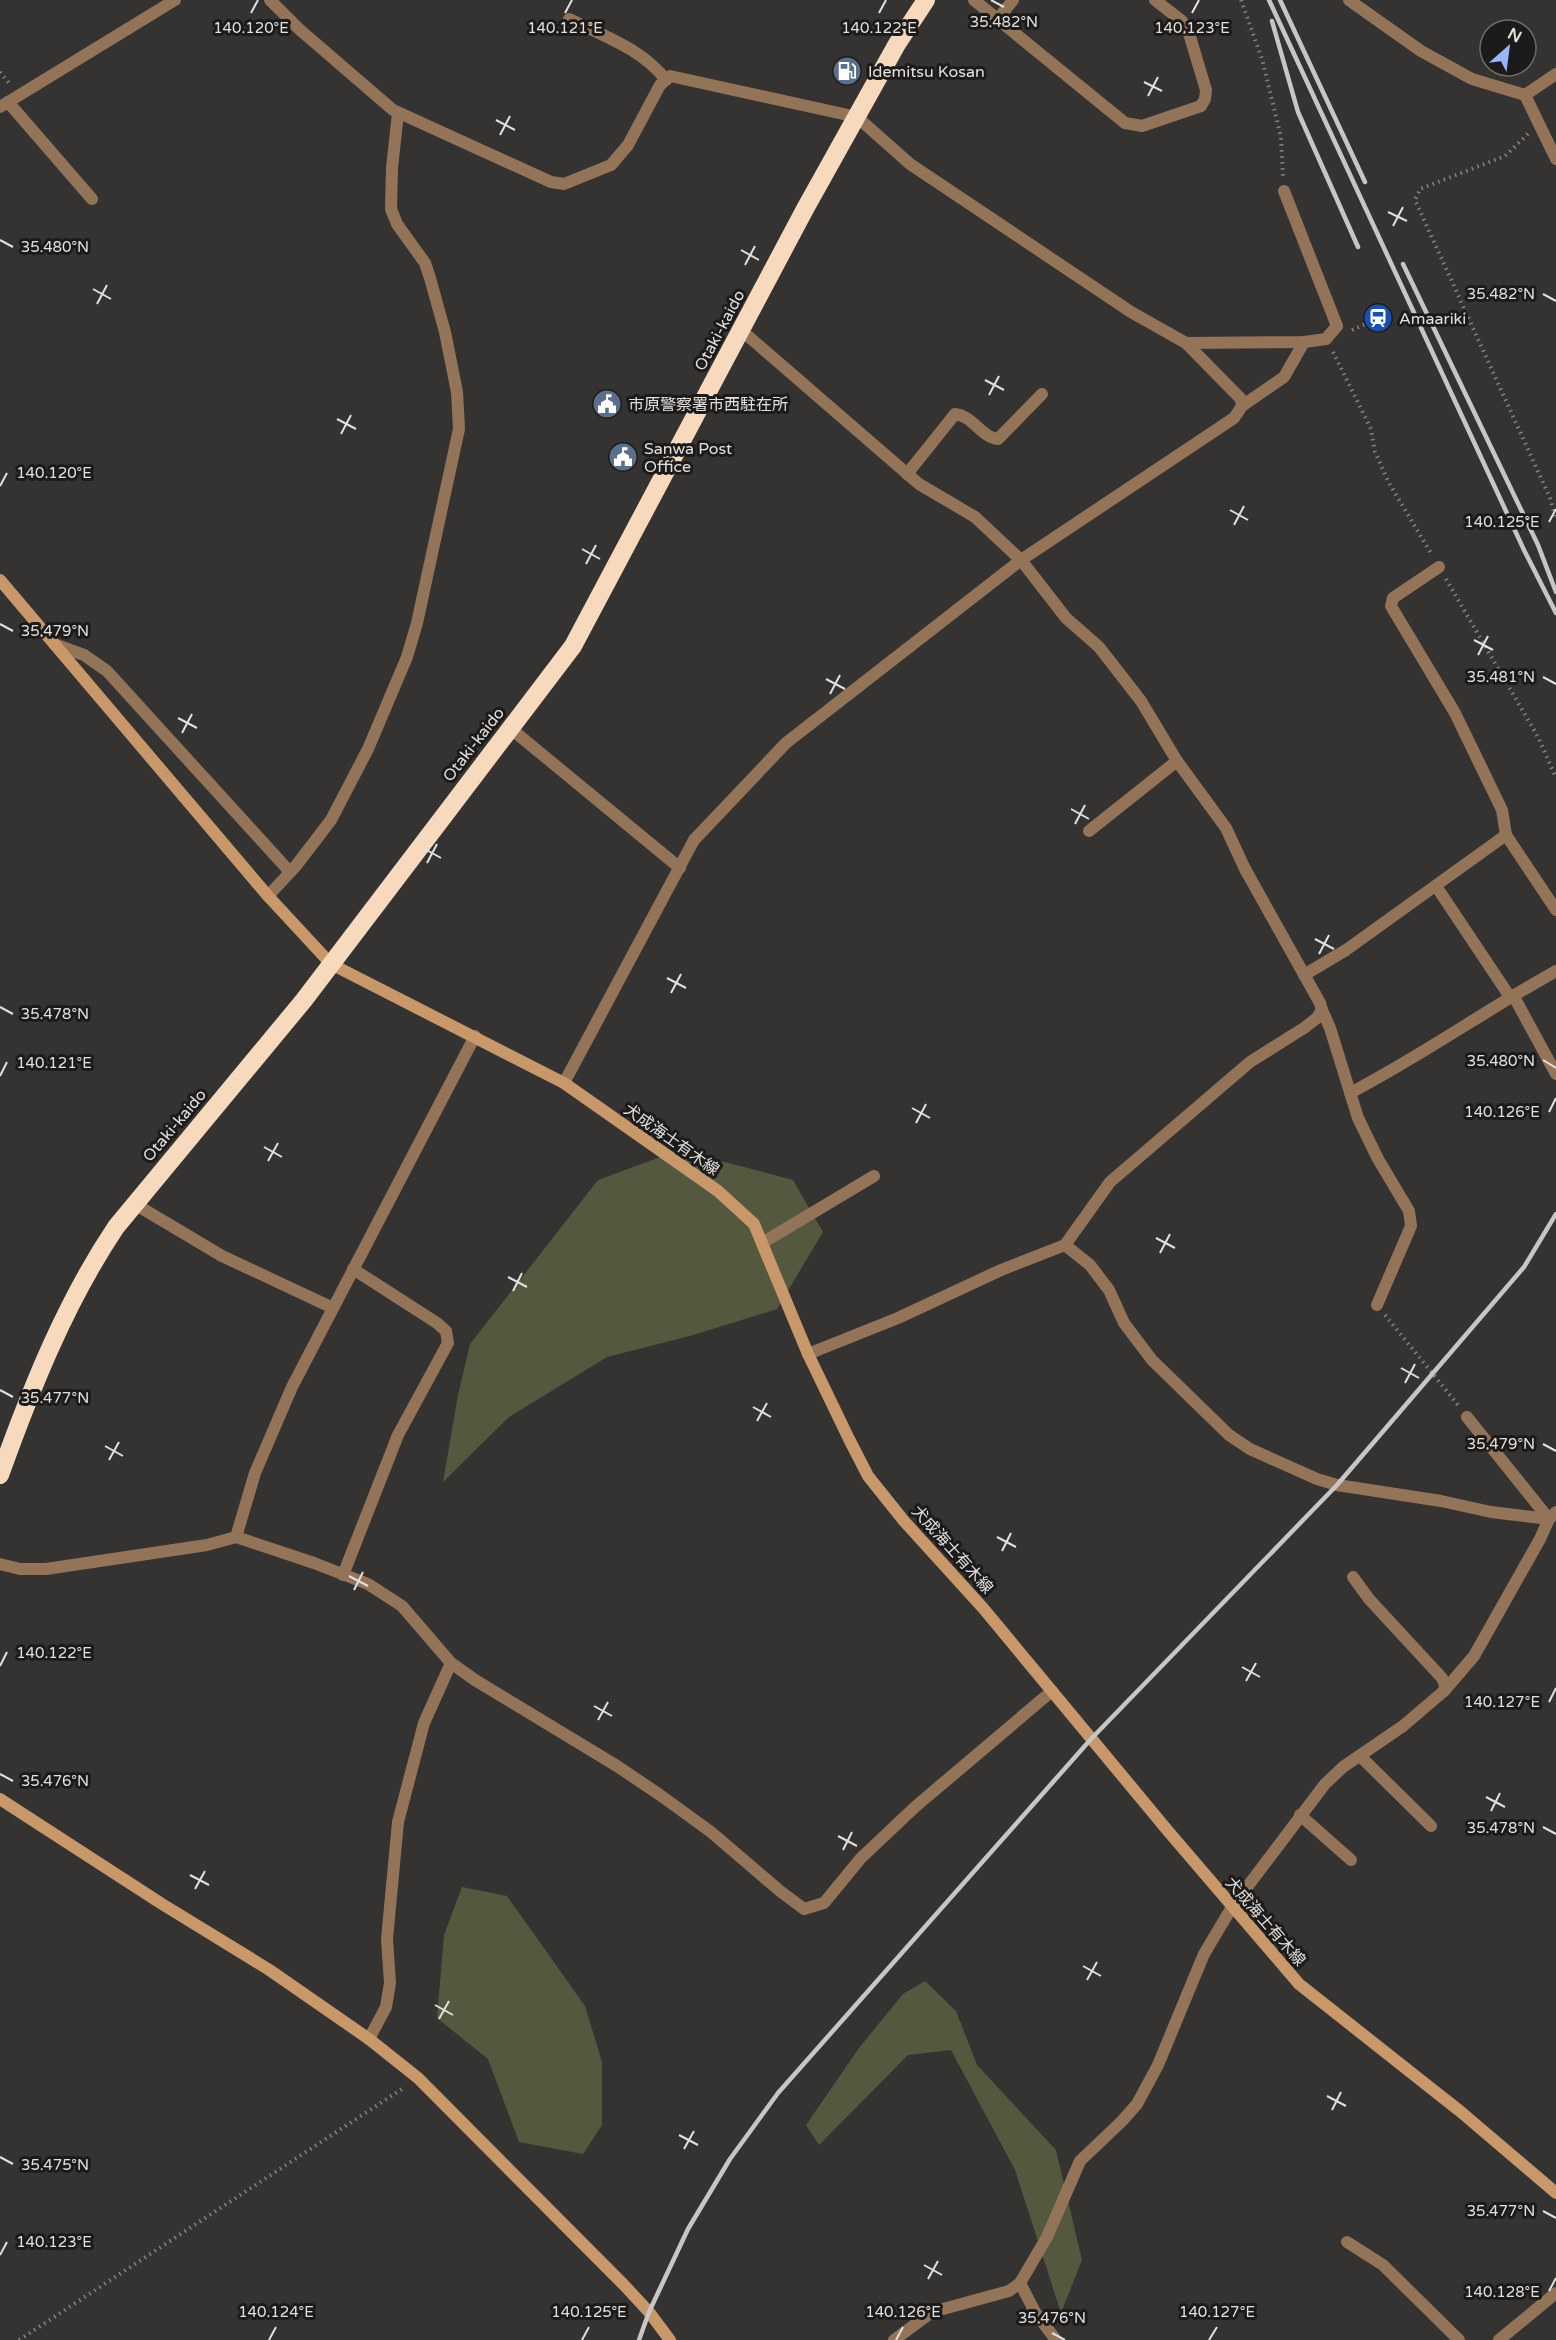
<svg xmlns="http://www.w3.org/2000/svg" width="1556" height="2340" font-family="'Varela Round','Noto Sans JP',sans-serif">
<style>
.green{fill:#54583e}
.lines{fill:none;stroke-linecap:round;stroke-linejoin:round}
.path{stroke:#858382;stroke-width:4;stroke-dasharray:1.5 4.5;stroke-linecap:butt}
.lane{stroke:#937458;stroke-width:12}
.street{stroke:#937458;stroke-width:12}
.secondary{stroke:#c9986a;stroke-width:12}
.highway{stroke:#f7d9bd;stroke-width:18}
.rail{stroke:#c8c6c5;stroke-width:4.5}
.ticks{fill:none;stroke:#e2e0df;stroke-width:2}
.labels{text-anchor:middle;stroke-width:6;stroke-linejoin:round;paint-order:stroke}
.poi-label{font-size:16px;fill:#e2e0df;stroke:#1c1b1a;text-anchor:start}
.street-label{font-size:16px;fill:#e2e0df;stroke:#1c1b1a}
.ticks-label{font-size:15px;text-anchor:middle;fill:#e2e0df;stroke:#1c1b1a;stroke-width:6;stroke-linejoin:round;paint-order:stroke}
</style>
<rect width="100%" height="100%" fill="#353331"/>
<!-- green -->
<g class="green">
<path d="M679,1150L793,1180L823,1232L777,1309L690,1336L607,1357L509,1417L443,1482L458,1395L470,1344L598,1180Z"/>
<path d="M462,1887L507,1896L585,2006L602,2062V2125L583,2154L519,2142L488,2059L437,2018L444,1935Z"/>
<path d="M925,1981L956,2011L977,2065L1056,2150L1082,2260L1061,2313L1015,2170L951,2050L908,2055L819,2145L806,2125L859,2048L903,1994Z"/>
</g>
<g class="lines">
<!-- path -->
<g class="path">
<path d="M1241,0L1262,59L1281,137L1283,176"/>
<path d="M0,72L9,83"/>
<path d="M1528,134L1505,156L1420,189L1415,200L1550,498L1556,519"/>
<path d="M1352,330L1368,323"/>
<path d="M1333,352L1371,429L1375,452L1389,483L1432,555"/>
<path d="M1446,579L1538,737L1556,778"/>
<path d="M1385,1315L1458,1405"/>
<path d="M19,2340L405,2087"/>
</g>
<!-- lane -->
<g class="lane">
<path d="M1349,0L1421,51L1472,79L1525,95"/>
<path d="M1242,406L1284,377L1304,342"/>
<path d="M133,1203L222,1256L333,1308"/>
<path d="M1467,1417L1549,1519"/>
</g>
<!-- street -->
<g class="street">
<path d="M270,0L299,29L393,110L551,182L564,184L611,165L628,145L660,85L670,76L857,117L910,164L1131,312L1186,343L1241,399L1242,406L1234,418L1021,560L786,743L694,840L564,1083"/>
<path d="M974,0L1125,123L1142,126L1201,106L1205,99L1206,90L1188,30L1182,21L1155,0"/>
<path d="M569,19C604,36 642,49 666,80"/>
<path d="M998,19L1013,0"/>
<path d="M1556,74L1525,95L1556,159"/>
<path d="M8,102L92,199"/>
<path d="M0,107L175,0"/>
<path d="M741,330L919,484L975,517L1021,560L1066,618L1099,647L1141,701L1177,761L1226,828L1245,869L1320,1003L1322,1010L1317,1018L1304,1028L1250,1062L1110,1182L1065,1245L1001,1270L898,1318L808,1354"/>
<path d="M1186,343L1304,342L1326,339L1337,326L1284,191"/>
<path d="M907,474L955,414C973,416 981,437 998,439L1042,394"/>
<path d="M1439,567L1393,598L1391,606L1455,713L1502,810L1506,835L1556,910"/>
<path d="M54,644L84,655L107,671L290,872"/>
<path d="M510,728L680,868"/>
<path d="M1089,831L1177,761"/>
<path d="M1436,886L1510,997"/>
<path d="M268,896L295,867L331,820L368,749L407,657L417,623L459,429L457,392L445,332L430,278L425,263L397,224L391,209L392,168L398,113"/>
<path d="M1304,975L1346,950L1506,835"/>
<path d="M1513,995L1556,1074"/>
<path d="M1322,1010L1330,1028L1358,1118L1378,1159L1409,1211L1411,1226L1377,1305"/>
<path d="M1350,1093C1421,1056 1486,1010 1556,971"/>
<path d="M762,1243L874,1176"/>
<path d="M1065,1245L1090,1265L1109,1290L1124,1323L1152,1360L1229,1435L1250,1449L1317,1479L1337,1485L1441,1501L1491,1512L1549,1519"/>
<path d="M236,1537L255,1473L292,1387L475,1036"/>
<path d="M0,1564L20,1569H46L207,1545L236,1537L314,1563L368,1584L402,1606L451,1663L475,1680L617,1766L660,1795L711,1832L780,1891L804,1909L824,1903L861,1858L915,1807L1052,1691"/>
<path d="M343,1575L398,1435L448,1343L446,1331L437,1323L353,1269"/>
<path d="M1444,1691L1474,1656L1540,1539L1549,1519L1556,1512"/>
<path d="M1360,1756L1431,1826"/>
<path d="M1300,1815L1351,1860"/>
<path d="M369,2039L386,2007L390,1983L387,1939L398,1822L424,1723L451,1663"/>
<path d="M1347,2242L1383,2265L1459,2340"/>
<path d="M1020,2283L1035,2312L1056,2340"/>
<path d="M894,2340L932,2312L1009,2291L1020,2283L1047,2237L1080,2161L1122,2121L1137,2104L1158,2065L1204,1954L1232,1907L1325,1784L1343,1767L1403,1726L1444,1691L1445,1685L1442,1678L1369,1599L1353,1577"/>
<path d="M1499,2340L1556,2293"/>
</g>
<!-- secondary -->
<g class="secondary">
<path d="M0,580L268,896L331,964L564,1083L718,1191L754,1224L808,1354L849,1439L868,1476L904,1521L983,1608L1168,1831L1299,1984L1461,2112L1556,2193"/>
<path d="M0,1799L162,1904L268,1969L369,2039L418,2078L624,2285L649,2312L670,2340"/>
</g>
<!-- highway -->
<path class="highway" d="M0,1475C31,1389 65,1303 116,1227L304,1000L573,646L805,209L897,44L926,0"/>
<!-- rail -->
<g class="rail">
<path d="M1269,0L1524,550L1556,613"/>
<path d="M1280,0L1365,182"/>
<path d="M1272,21L1298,112L1358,247"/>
<path d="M1403,264L1538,545L1556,592"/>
<path d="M639,2340L649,2312L688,2229L730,2159L778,2093L1091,1739L1337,1485L1524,1267L1556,1214"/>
</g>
</g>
<!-- ticks -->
<path class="ticks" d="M991,0L1004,7M251,13L258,0M565,13L572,0M879,13L886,0M1192,13L1199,0M1144,82L1162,91M1148,96L1158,77M496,120L515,130M500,135L510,116M1388,212L1407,221M1393,226L1403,207M0,240L13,247M741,250L759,260M745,265L755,246M93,289L111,299M1543,294L1556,301M97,304L107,285M985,380L1004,390M989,395L999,376M337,419L356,429M341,434L351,415M0,486L7,473M1230,510L1248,520M1549,522L1556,509M1234,525L1244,506M582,549L600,559M586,564L596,545M0,624L13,631M1474,640L1493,650M1478,655L1488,636M1543,677L1556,684M826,679L845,689M830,694L840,675M178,718L197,728M182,733L192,714M1071,809L1089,819M1075,824L1085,805M423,848L441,858M427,863L437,844M1315,939L1334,949M1319,954L1329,935M667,978L686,988M671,993L681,974M0,1007L13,1014M1543,1060L1556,1068M0,1076L7,1062M912,1108L930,1118M1549,1112L1556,1098M916,1123L926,1104M264,1147L282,1157M268,1161L278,1143M1156,1238L1175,1248M1160,1253L1170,1234M508,1277L527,1287M513,1291L522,1273M1401,1368L1419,1378M1405,1383L1415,1364M0,1390L13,1397M753,1407L771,1417M757,1421L767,1403M1543,1444L1556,1451M105,1446L123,1456M109,1460L119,1442M997,1537L1016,1547M1002,1551L1011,1533M349,1576L368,1586M354,1590L363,1572M0,1666L7,1652M1242,1667L1260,1677M1246,1681L1256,1663M1549,1702L1556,1688M594,1706L612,1716M598,1720L608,1702M0,1774L13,1781M1486,1797L1505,1807M1491,1811L1500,1793M1543,1827L1556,1834M838,1836L857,1846M843,1850L852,1832M190,1875L209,1885M195,1889L205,1871M1083,1966L1101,1976M1087,1980L1097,1962M435,2005L453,2015M439,2019L449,2001M1327,2096L1346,2106M1332,2110L1341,2092M679,2135L698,2145M684,2149L694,2131M0,2157L13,2164M1543,2211L1556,2218M0,2255L7,2242M924,2265L942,2275M928,2279L938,2261M1549,2291L1556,2278M1052,2333L1065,2340M269,2340L276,2327M582,2340L589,2327M896,2340L903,2327M1209,2340L1217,2327"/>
<!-- icons -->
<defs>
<g id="fuel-disc" transform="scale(1.5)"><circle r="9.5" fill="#5c6f8a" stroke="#1c1b1a"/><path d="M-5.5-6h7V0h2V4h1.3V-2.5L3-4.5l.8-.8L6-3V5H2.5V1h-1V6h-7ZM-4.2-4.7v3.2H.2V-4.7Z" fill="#fff"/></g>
<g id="station-disc" transform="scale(1.5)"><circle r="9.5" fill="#1a4fb4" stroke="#1c1b1a"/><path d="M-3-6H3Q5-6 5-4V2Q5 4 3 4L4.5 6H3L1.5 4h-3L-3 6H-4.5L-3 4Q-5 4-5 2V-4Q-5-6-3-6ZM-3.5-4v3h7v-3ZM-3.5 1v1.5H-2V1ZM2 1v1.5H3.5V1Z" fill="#fff"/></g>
<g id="civic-disc" transform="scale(1.5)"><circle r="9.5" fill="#5c6f8a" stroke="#1c1b1a"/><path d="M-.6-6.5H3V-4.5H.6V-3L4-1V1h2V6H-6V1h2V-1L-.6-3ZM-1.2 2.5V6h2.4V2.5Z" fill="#fff"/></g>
</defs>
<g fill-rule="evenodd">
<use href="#fuel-disc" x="847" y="71"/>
<use href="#station-disc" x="1378" y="318"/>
<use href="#civic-disc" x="607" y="404"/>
<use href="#civic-disc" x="623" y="457"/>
</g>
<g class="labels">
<!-- poi labels -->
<g class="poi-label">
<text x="868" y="77">Idemitsu Kosan</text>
<text x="1399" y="324">Amaariki</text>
<text x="628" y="410">市原警察署市西駐在所</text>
<text x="644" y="454">Sanwa Post<tspan x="644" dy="18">Office</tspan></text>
</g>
<!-- street labels -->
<g class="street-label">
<text transform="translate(719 330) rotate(-62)" y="6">Otaki-kaido</text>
<text transform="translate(473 744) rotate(-52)" y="6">Otaki-kaido</text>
<text transform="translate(174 1125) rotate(-50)" y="6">Otaki-kaido</text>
<text transform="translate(672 1139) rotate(35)" y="6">犬成海士有木線</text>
<text transform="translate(953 1549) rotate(48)" y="6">犬成海士有木線</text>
<text transform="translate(1266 1921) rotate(49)" y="6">犬成海士有木線</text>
</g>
</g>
<g class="ticks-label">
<text x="1004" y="27">35.482°N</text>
<text x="251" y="33">140.120°E</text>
<text x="565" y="33">140.121°E</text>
<text x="879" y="33">140.122°E</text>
<text x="1192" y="33">140.123°E</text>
<text x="55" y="252">35.480°N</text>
<text x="1501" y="299">35.482°N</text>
<text x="54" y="478">140.120°E</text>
<text x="1502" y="527">140.125°E</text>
<text x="55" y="636">35.479°N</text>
<text x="1501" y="682">35.481°N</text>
<text x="55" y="1019">35.478°N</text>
<text x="1501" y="1066">35.480°N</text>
<text x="54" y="1068">140.121°E</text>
<text x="1502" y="1117">140.126°E</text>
<text x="55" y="1403">35.477°N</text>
<text x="1501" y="1449">35.479°N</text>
<text x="54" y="1658">140.122°E</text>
<text x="1502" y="1707">140.127°E</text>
<text x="55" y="1786">35.476°N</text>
<text x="1501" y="1833">35.478°N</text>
<text x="55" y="2170">35.475°N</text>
<text x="1501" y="2216">35.477°N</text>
<text x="54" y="2247">140.123°E</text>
<text x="1502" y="2297">140.128°E</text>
<text x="276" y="2317">140.124°E</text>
<text x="589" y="2317">140.125°E</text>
<text x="903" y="2317">140.126°E</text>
<text x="1217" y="2317">140.127°E</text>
<text x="1052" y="2323">35.476°N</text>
</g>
<!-- north arrow -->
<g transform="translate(1508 48) rotate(28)"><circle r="28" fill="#1c1b1a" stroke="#6b6a69" stroke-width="1.5"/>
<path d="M0-4.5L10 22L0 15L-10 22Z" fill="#97b6fd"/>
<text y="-9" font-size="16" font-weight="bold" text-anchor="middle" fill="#e2e0df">N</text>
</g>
</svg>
